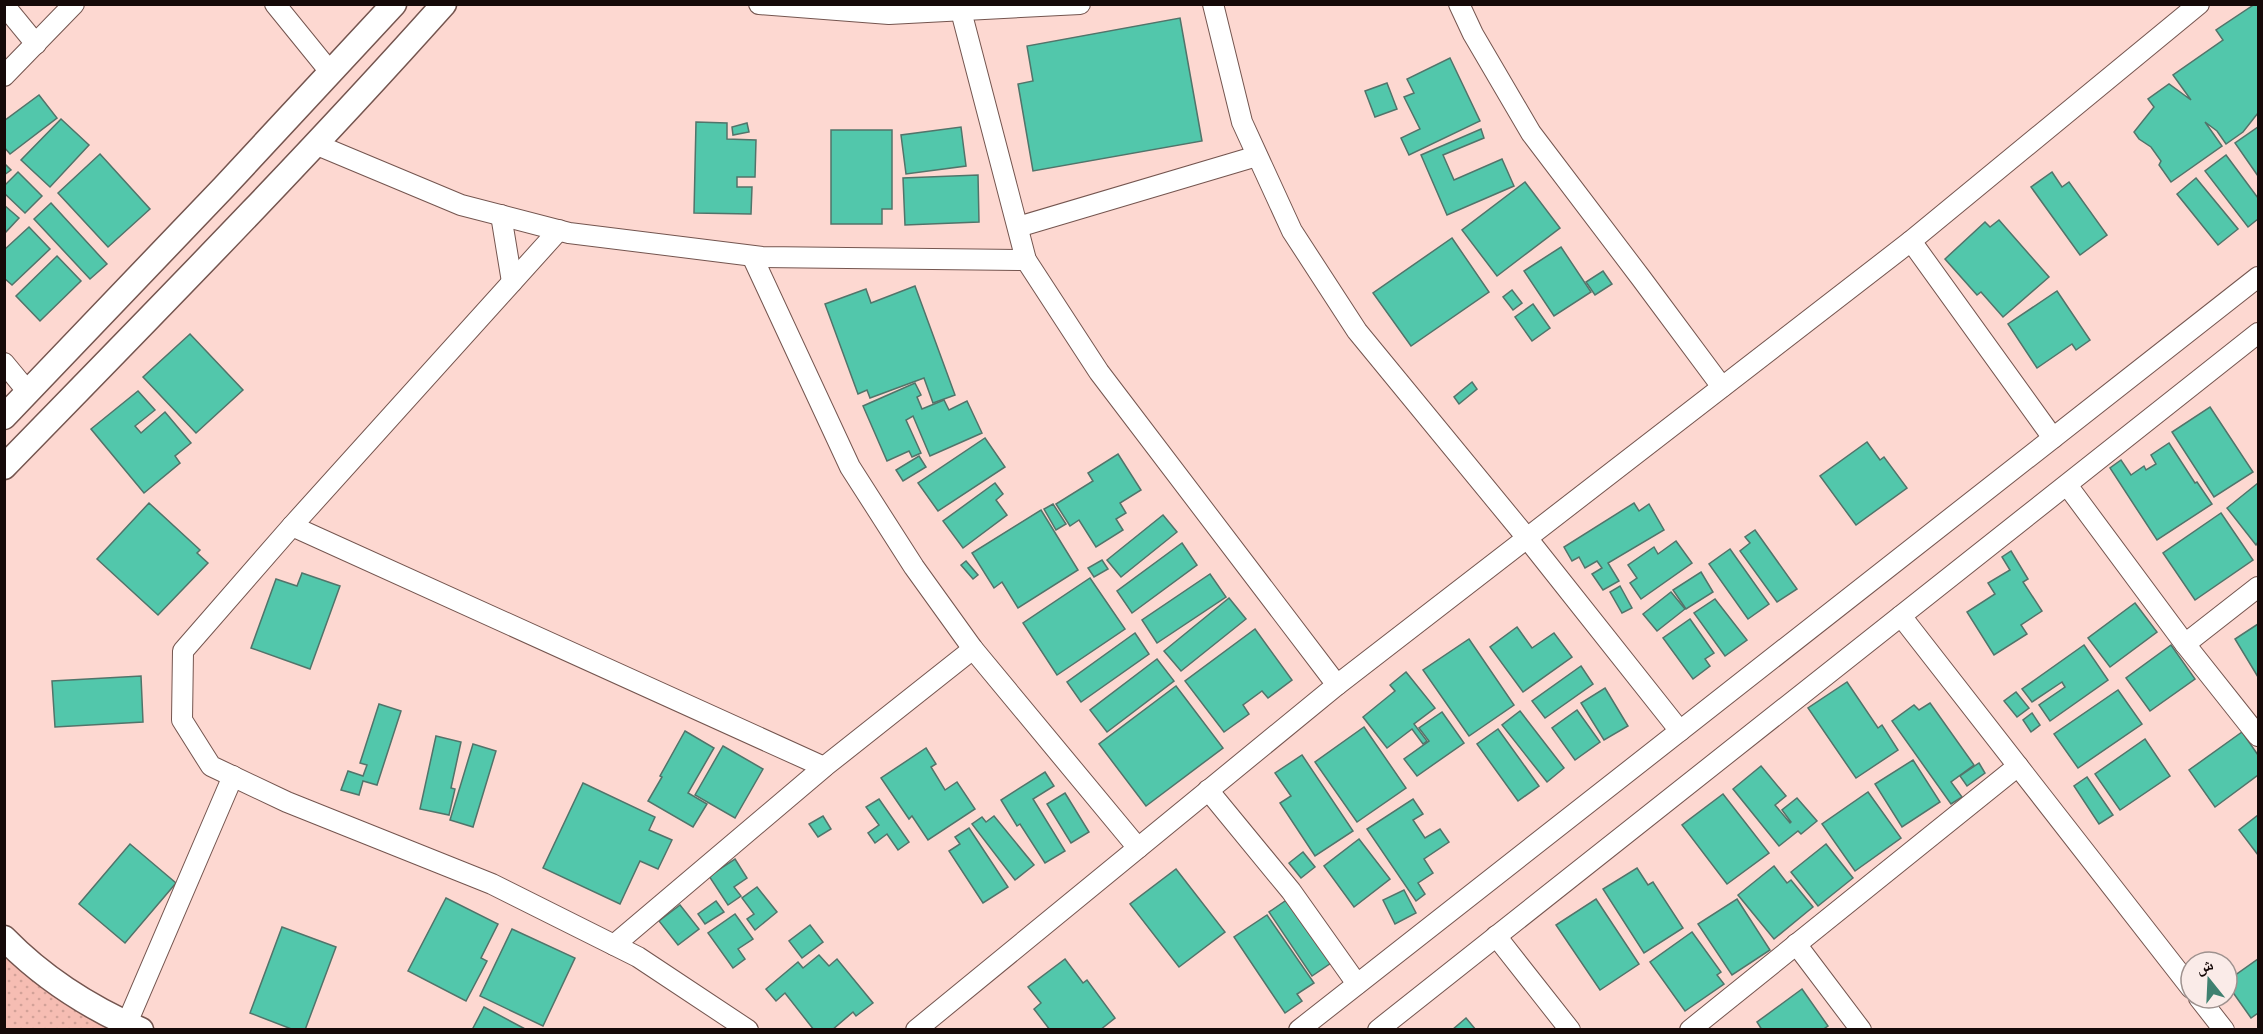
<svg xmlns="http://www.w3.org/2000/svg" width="2263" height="1034" font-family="Figtree,'Noto Naskh Arabic',sans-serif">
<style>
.grass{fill:url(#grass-dots)}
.building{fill:#52c7ab;stroke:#51746a;stroke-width:1.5}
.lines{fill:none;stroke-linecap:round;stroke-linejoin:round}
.minor-casing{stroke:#74554f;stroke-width:22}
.major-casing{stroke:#74554f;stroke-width:27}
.minor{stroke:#fff;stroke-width:20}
.major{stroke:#fff;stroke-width:24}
</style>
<defs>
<pattern id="grass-dots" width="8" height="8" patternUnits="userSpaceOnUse" patternTransform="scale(1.5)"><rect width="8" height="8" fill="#f6bdb3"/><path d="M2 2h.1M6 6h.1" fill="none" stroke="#d2a198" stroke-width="1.8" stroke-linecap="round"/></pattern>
</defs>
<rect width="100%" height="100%" fill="#fdd8d1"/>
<!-- grass -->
<path class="grass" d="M4,956C38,987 71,1011 113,1029H5Z"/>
<!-- building -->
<g class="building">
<path d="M2255,4H2258V113L2243,132L2226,144L2217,131L2205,122L2222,146L2171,182L2159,165L2161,161L2151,147L2139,139L2134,132L2154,107L2148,99L2169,84L2191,100L2173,75L2223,40L2216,30Z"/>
<path d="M1180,18L1202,141L1033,171L1018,84L1033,81L1027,46Z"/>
<path d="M1450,58L1480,121L1409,155L1401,138L1420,129L1404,97L1414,93L1407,79Z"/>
<path d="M1387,83L1397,109L1375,117L1365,91Z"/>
<path d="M39,95L57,118L10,154L4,147V121Z"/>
<path d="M61,119L89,145L50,187L21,160Z"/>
<path d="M696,122L727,123V139L756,140L755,177H737V187H752L751,214L694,213Z"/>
<path d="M747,123L749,132L733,135L732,127Z"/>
<path d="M961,127L966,166L906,174L901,135Z"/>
<path d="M2258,127V176L2235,143Z"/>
<path d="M1481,129L1484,138L1443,155L1454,180L1502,159L1514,186L1447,215L1421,155Z"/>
<path d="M831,130H892V209H882V224H831Z"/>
<path d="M100,154L150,209L108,247L58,193Z"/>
<path d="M2226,155L2258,198V219L2248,227L2205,171Z"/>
<path d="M4,163L11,170L4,175Z"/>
<path d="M18,172L42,196L25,213L4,193V186Z"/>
<path d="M2052,172L2062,187L2069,182L2107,235L2080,255L2031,187Z"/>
<path d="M978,175L979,222L905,225L903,178Z"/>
<path d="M2196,178L2238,229L2218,245L2177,194Z"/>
<path d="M1525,182L1560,228L1497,276L1462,230Z"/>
<path d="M51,203L107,264L90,279L34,219Z"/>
<path d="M4,205L19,218L4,234Z"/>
<path d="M1999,220L2049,277L2003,317L1981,292L1977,295L1945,259L1985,222L1990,227Z"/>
<path d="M29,227L50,249L12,285L4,278V250Z"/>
<path d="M1452,238L1489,292L1411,346L1373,293Z"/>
<path d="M1561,247L1591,292L1554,316L1524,271Z"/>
<path d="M57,256L81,281L40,321L16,296Z"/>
<path d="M1603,271L1612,284L1595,295L1586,282Z"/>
<path d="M915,286L955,395L933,403L924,378L870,398L867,390L858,394L825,304L866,289L871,303Z"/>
<path d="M1512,290L1522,303L1513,310L1503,297Z"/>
<path d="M2057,291L2090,340L2076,350L2072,344L2037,368L2008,324Z"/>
<path d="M1533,304L1550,328L1532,341L1515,317Z"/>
<path d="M190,334L243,390L196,433L143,377Z"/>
<path d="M1472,382L1477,389L1459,404L1454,397Z"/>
<path d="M915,383L921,395L917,397L922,409L944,400L949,410L967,401L982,433L930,456L913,416L906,420L921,453L912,457L909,451L887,461L863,406Z"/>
<path d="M138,391L155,410L135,426L141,433L165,412L191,443L175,456L180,463L144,493L91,429Z"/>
<path d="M2210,407L2253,472L2214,497L2172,432Z"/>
<path d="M985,438L1005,467L938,511L918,483Z"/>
<path d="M1867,442L1880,460L1884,457L1907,488L1856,525L1820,476Z"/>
<path d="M2169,443L2195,483L2197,482L2212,504L2157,540L2110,468L2121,460L2131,475L2144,466L2146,470L2156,464L2151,455Z"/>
<path d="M1118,454L1141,490L1120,503L1126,513L1116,519L1123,530L1096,547L1079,520L1070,526L1056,504L1093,481L1088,473Z"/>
<path d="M919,456L926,467L903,481L896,470Z"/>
<path d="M995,483L1003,494L996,500L1007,515L963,548L943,521Z"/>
<path d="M2258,483V542L2256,545L2227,508Z"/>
<path d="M149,503L200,550L197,553L208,563L158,615L97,559Z"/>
<path d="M1634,503L1639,511L1649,504L1664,530L1608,563L1619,581L1603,590L1592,574L1602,568L1597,561L1585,568L1579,557L1572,561L1564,547Z"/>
<path d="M1053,504L1066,524L1056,530L1044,509Z"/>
<path d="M1041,510L1078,570L1018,608L1002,582L994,588L972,553Z"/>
<path d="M2221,513L2253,560L2195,600L2163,553Z"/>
<path d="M1163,515L1177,532L1121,577L1107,560Z"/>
<path d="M1755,530L1797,589L1777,602L1740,551L1750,543L1745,537Z"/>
<path d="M1676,541L1692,563L1641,599L1630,583L1637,578L1628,565L1654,547L1658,554Z"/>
<path d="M1182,543L1197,565L1132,613L1117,591Z"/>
<path d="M1730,549L1769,604L1748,619L1709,564Z"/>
<path d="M2011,551L2028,579L2023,582L2042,611L2021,625L2027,634L1994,655L1967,612L1995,594L1988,583L2010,570L2002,557Z"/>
<path d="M1102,560L1108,569L1094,577L1088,568Z"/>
<path d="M966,561L978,575L973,579L961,565Z"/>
<path d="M1701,572L1713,592L1686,609L1673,590Z"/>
<path d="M302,573L340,586L310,669L251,648L276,579L297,586Z"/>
<path d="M1210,574L1226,597L1157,643L1142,620Z"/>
<path d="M1090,578L1125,629L1057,675L1023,623Z"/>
<path d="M1620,586L1632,608L1622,613L1610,592Z"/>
<path d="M1671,592L1685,609L1657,631L1643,614Z"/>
<path d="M1229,598L1246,619L1181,671L1164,651Z"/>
<path d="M1715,599L1747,640L1725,656L1694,613Z"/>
<path d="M2135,603L2157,632L2110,667L2088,638Z"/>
<path d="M1690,619L1714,653L1705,659L1710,666L1693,679L1663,638Z"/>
<path d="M2258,624V677L2235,639Z"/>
<path d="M1517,627L1532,648L1554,633L1572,657L1523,692L1490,647Z"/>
<path d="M1255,629L1292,680L1268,698L1262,691L1243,705L1249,714L1224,732L1185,681Z"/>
<path d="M1135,633L1149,654L1081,702L1067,682Z"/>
<path d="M1469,639L1514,705L1469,736L1423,670Z"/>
<path d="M2084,645L2108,680L2050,721L2039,705L2065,687L2062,682L2032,702L2022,689Z"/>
<path d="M2171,645L2195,679L2150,711L2126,678Z"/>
<path d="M1157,659L1174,681L1107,732L1090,710Z"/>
<path d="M1581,666L1593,684L1545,718L1532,701Z"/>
<path d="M1406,672L1435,708L1414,724L1427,741L1423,744L1412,729L1387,748L1363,717L1395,691L1390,685Z"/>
<path d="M141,676L143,722L55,727L52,681Z"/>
<path d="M1847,682L1878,728L1882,725L1898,750L1856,778L1808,708Z"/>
<path d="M1176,686L1223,748L1146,806L1099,744Z"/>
<path d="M1605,688L1628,726L1604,740L1581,703Z"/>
<path d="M2118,690L2142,724L2078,768L2054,734Z"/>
<path d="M2016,692L2029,708L2017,717L2004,701Z"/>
<path d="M1930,703L1974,765L1951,782L1962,797L1951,804L1892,721L1914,705L1919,710Z"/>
<path d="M379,704L401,711L377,785L363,781L359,795L341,790L348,771L363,776L367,765L360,763Z"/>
<path d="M1577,710L1600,742L1575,760L1552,728Z"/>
<path d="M1520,711L1564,768L1547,782L1502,725Z"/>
<path d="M1442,712L1464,743L1417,776L1404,759L1429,741L1419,728Z"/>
<path d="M2032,713L2040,725L2031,732L2023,720Z"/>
<path d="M1364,727L1406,788L1357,822L1315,762Z"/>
<path d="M1498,729L1539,786L1518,801L1477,744Z"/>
<path d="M685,731L714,748L688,793L707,804L693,827L648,801L662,777L660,776Z"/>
<path d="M2242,732L2258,755V775L2215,807L2189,770Z"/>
<path d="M436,736L461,742L451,788L455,789L449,815L420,809Z"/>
<path d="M2145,739L2170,776L2120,810L2095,774Z"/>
<path d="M473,744L496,751L473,827L450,820Z"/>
<path d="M723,746L763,769L735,818L695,795Z"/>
<path d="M926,748L936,764L931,767L945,790L957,782L975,809L928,840L912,816L909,819L881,778Z"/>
<path d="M1302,755L1353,831L1315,856L1280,803L1291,796L1275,773Z"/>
<path d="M1913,760L1940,802L1902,827L1875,784Z"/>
<path d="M1979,763L1985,773L1967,786L1960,776Z"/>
<path d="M1761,766L1786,796L1775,805L1790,823L1791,822L1782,810L1797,798L1817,821L1801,834L1798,831L1779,846L1733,789Z"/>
<path d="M1045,772L1054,786L1033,799L1065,851L1045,863L1020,824L1017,826L1001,800Z"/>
<path d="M2087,777L2113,815L2099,824L2074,786Z"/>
<path d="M583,783L655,817L649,830L672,840L658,869L640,861L620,904L543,868Z"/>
<path d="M1868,792L1901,838L1855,871L1822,824Z"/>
<path d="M1065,793L1089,832L1071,843L1047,804Z"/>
<path d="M1723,794L1769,853L1727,884L1682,825Z"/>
<path d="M879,799L909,842L898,850L887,834L875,843L868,833L879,825L866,807Z"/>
<path d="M1413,799L1423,814L1413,820L1425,838L1440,829L1449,842L1424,859L1433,873L1418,883L1425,894L1416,901L1367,829Z"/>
<path d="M2258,815V855L2239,830Z"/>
<path d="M823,816L831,829L818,837L809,824Z"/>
<path d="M994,816L1034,865L1015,880L972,824L982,817L986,822Z"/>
<path d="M969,828L1008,887L983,903L949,851L960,844L955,837Z"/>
<path d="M1359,839L1390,879L1354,907L1324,866Z"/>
<path d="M130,844L176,883L125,943L79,904Z"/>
<path d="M1826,844L1853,878L1818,906L1791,872Z"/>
<path d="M1303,852L1315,867L1301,878L1289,863Z"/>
<path d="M735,859L747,878L734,887L741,896L728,905L709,876Z"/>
<path d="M1774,866L1787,883L1791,880L1813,907L1774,939L1738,895Z"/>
<path d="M1637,868L1648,885L1653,882L1683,928L1644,953L1603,889Z"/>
<path d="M1176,869L1225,932L1179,967L1130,904Z"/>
<path d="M757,887L777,912L755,930L747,919L754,914L742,898Z"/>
<path d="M1404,890L1416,913L1395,924L1383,900Z"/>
<path d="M446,898L498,924L481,958L487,961L466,1001L408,971Z"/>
<path d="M1288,899L1331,963L1312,976L1269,912Z"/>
<path d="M1596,899L1639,964L1600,990L1556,925Z"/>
<path d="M1737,899L1770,950L1732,975L1698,924Z"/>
<path d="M716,901L724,912L705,924L698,914Z"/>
<path d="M680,905L699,929L678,945L659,921Z"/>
<path d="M735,914L753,939L738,949L745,959L733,968L708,933Z"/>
<path d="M1267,915L1314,983L1297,994L1302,1001L1285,1013L1234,937Z"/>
<path d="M810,925L823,942L802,958L789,941Z"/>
<path d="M282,927L336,947L305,1030H294L250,1013Z"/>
<path d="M512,929L575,958L543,1026L480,996Z"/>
<path d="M1692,932L1721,972L1717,975L1724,984L1685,1011L1650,962Z"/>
<path d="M819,955L829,966L837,959L873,1003L856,1016L853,1012L832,1030H814L785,993L776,1001L766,989L798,962L803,968Z"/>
<path d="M1065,959L1083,983L1087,980L1115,1018L1100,1030H1050L1034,1009L1041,1003L1028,987Z"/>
<path d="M2258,959V1013L2251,1018L2227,984V981Z"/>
<path d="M1802,989L1828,1026L1822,1030H1762L1757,1022Z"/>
<path d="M484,1007L527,1030H472Z"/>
<path d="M1466,1018L1476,1030H1452Z"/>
</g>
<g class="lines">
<!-- minor casing -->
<g class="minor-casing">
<g id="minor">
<path d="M275,4L331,73"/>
<path d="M759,4L889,14L1080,4"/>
<path d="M1213,4L1242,122L1292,231L1357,331L1527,538L1680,731"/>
<path d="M1459,4L1473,34L1531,133L1641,278L1722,387"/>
<path d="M4,5L36,44"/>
<path d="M961,11L1026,260L1099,372L1337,685"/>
<path d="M4,76L74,4"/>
<path d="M315,144L461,205L569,233L762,257L1026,260"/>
<path d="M501,215L512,282"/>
<path d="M1018,227L1257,156"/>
<path d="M559,230L292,526L183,651L182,720L211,766L287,802L492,884L638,957L748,1030"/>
<path d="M1911,241L2053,438"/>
<path d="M752,256L850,467L914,567L973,649L1138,848"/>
<path d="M4,363L28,392"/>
<path d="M2067,485L2185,644"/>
<path d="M292,526L824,767"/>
<path d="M2258,587L2185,644L2258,736"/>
<path d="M1901,616L2191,988"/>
<path d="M1208,790L1291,891L1357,984"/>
<path d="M1496,936L1570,1030"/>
<path d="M1796,944L1861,1030"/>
<path d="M614,945L824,767L973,649"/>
<path d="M2199,998L2224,1030"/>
<path d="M127,1023L233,776"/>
<path d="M916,1030L1337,685L1911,241L2199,4"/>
<path d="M1299,1030L2258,277"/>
<path d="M1378,1030L2258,333"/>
<path d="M1690,1030L2018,766"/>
</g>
</g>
<!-- major casing -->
<g class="major-casing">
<g id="major">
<path d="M4,417L224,187L394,4"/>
<path d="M4,467C153,314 302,163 444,4"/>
<path d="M4,938C43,978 90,1008 141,1030"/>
</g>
</g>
<!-- minor -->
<use href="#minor" class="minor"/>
<!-- major -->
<use href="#major" class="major"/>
</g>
<!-- border -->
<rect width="2263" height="1034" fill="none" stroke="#150908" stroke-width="12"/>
<!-- north arrow -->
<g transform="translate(2209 980) rotate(342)"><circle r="28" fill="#faebe8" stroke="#9e918e" stroke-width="1.5"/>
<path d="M0-4.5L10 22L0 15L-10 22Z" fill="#3f8070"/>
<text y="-9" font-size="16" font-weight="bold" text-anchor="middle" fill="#150908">ش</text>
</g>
</svg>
